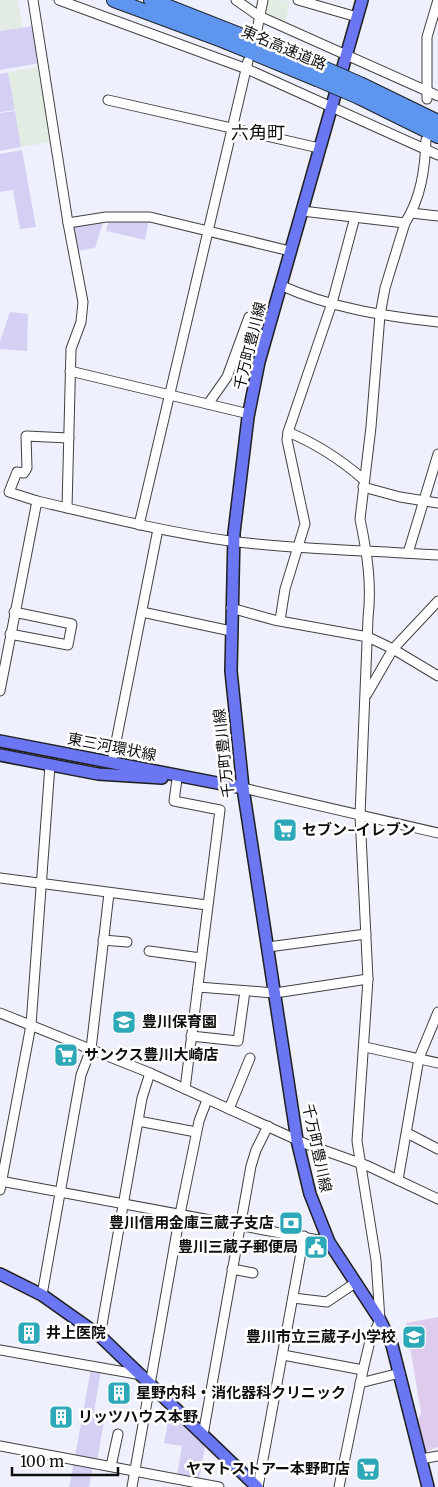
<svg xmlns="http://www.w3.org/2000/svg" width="438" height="1487" font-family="Merriweather,'Noto Sans JP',serif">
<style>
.industrial{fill:#e3ece3}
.farmland{fill:#d3d0f3}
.pitch{fill:#deccef}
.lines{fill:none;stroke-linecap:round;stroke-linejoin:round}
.minor-casing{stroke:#414141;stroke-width:11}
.major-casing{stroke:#1f1f1f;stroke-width:14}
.highway-casing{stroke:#1f1f1f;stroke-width:16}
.minor{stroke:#fff;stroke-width:9}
.major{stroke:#6b76f2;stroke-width:11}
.highway{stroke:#5e95ee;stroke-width:14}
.highway-bridge-casing{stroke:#1f1f1f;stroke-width:16;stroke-linecap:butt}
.highway-bridge{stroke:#5e95ee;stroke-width:14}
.labels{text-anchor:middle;stroke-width:5;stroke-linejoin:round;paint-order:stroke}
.street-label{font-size:15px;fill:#0e0e0e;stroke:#fff}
.poi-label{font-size:15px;font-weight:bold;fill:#0e0e0e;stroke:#fff;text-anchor:start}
.quarter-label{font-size:18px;fill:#0e0e0e;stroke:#fff}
</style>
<rect width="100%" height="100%" fill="#eff0fe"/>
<!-- industrial -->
<g class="industrial">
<path d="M0,0H18L23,27L0,31Z"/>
<path d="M265,0L290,1L285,24L262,15Z"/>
<path d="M40,67L52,142L21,147L8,72Z"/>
</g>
<!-- farmland -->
<g class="farmland">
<path d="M33,26L40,63L0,70V31Z"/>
<path d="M8,72L15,110L0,112V74Z"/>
<path d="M15,111L21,147L0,151V113Z"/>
<path d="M22,150L36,227L20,229L13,190L0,192V154Z"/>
<path d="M109,219L149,220L145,240L106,231Z"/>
<path d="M104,220L95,248L76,251L72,227Z"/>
<path d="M10,312L28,314L27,351L0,349V341Z"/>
<path d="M91,1369L101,1370L93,1418L104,1421L97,1461L75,1456Z"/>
<path d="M171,1406L206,1441L199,1480L177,1476L182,1446L164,1443Z"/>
<path d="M74,1462L93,1466L89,1487H69Z"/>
</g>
<!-- pitch -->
<path class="pitch" d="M438,1317V1447L426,1452L418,1420L421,1412L406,1323Z"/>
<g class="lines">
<!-- minor casing -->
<g class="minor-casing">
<g id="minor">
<path d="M33,0L68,223L83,302L81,322L71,349L67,508"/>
<path d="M59,0L247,69L438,155"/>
<path d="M236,0L259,16L438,96"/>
<path d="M298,0L357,17"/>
<path d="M257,30L263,0"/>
<path d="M427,99V37L438,0"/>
<path d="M108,100L319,148"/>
<path d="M302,211L405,223"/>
<path d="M411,213L438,216"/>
<path d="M68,223L106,217H150L290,251"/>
<path d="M280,285C330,308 384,316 438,322"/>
<path d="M70,371L249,414"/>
<path d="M208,404L227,377L249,317"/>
<path d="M288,432C317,444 340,459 363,479"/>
<path d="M363,487L400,497L438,503"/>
<path d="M37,501L9,492L17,472L24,473L27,468L26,436L69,438"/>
<path d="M139,525L248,61"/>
<path d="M408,553L438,454"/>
<path d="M231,608L274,620L368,637L393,649L438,676"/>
<path d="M142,612L231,631"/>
<path d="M280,620L285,589L305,524L287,440L288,432L332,303L355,217"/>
<path d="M10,634L68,645L72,624L14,612"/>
<path d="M0,691L37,501C101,516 165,532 230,541C299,550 369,550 438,555"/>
<path d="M367,694L393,649L438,601"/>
<path d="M112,762L158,529"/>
<path d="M177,779L174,801L220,810L185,1089"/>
<path d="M243,788L438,833"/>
<path d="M0,878L207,905"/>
<path d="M103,940L127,942"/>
<path d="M268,947L366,934"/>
<path d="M149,951L201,958"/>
<path d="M198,987L275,993L368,979"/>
<path d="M0,1013L150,1073L306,1144L368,1166L438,1199"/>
<path d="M191,1036L238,1041L245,991"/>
<path d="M365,1047L438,1063"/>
<path d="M229,1109L250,1058"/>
<path d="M138,1121L196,1132"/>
<path d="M407,1133L438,1149"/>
<path d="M398,1180L419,1058L438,1012"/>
<path d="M0,1181L329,1242"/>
<path d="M0,1190L31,1025L50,765"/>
<path d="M232,1269L253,1273"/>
<path d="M42,1295L81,1075L91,1049L109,893"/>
<path d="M293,1298L327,1302L355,1283"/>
<path d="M100,1336L142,1098L150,1073"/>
<path d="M0,1350L142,1375"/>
<path d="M283,1355L363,1370"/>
<path d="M360,1383L400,1373"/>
<path d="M203,1435L251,1166L256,1150L268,1126"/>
<path d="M0,1446L219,1487"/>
<path d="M421,1459L438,1456"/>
<path d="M111,1466L118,1434"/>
<path d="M132,1487L180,1214L199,1121L207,1100"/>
<path d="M258,1487L304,1236"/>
<path d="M339,1487L363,1370L370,1341L380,1320L376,1260L357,1141L368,979L360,815L368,618C372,583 367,553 360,519L371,427L380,315L385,288L405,223C421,198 425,169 426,140"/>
</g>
</g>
<!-- major casing -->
<g class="major-casing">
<g id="major">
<path d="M362,0L259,362L248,417L234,533L231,671L243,788L297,1140L310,1194L329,1242L380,1320L392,1345L428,1487"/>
<path d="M0,741L243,788"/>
<path d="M0,755L98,774L162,778"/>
<path d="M0,1274L42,1295L100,1336L257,1487"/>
</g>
</g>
<!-- highway casing -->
<g class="highway-casing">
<g id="highway">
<path d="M114,0L222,40L317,79"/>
<path d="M151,0L321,67"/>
<path d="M362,85L438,122"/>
<path d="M359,97L438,136"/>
</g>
</g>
<!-- minor -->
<use href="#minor" class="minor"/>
<!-- major -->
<use href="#major" class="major"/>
<!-- highway -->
<use href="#highway" class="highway"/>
<!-- highway-bridge casing -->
<g class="highway-bridge-casing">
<g id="highway-bridge">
<path d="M321,67L362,85"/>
<path d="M317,79L359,97"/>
</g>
</g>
<!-- highway-bridge -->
<use href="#highway-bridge" class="highway-bridge"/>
</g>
<!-- icons -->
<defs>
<g id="supermarket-square" transform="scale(1.25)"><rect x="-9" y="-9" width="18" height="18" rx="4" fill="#2ca8b8" stroke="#fff"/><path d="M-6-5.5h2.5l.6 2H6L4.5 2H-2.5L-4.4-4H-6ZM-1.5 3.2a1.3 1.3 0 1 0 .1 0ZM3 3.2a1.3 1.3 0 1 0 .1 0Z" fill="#fff"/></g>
<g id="school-square" transform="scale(1.25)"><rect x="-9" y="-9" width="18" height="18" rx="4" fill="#2ca8b8" stroke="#fff"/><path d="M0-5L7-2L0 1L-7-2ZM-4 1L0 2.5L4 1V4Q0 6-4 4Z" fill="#fff"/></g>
<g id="bank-square" transform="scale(1.25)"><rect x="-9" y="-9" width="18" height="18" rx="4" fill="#2ca8b8" stroke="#fff"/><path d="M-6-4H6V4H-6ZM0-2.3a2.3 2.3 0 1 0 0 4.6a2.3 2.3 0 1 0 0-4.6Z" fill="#fff"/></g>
<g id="civic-square" transform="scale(1.25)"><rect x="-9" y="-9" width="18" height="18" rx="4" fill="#2ca8b8" stroke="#fff"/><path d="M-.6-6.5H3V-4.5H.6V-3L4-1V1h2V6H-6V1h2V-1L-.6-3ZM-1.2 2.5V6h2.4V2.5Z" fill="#fff"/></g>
<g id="building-square" transform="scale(1.25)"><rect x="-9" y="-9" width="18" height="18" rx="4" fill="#2ca8b8" stroke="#fff"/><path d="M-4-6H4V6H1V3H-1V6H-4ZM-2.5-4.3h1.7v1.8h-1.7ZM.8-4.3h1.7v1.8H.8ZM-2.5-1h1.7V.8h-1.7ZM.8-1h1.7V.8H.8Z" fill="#fff"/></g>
</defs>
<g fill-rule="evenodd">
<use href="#supermarket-square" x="285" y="830"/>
<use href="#school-square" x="124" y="1022"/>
<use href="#supermarket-square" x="66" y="1055"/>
<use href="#bank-square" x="291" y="1223"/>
<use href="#civic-square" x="316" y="1247"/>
<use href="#building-square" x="29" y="1333"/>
<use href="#school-square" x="414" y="1337"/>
<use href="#building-square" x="119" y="1393"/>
<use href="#building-square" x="61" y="1417"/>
<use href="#supermarket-square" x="368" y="1469"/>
</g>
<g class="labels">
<!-- street labels -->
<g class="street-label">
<text transform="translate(284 48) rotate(23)" y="5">東名高速道路</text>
<text transform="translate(250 346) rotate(-76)" y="5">千万町豊川線</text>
<text transform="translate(112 747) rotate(11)" y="5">東三河環状線</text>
<text transform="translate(224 753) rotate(-96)" y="5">千万町豊川線</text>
<text transform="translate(317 1148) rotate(78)" y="5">千万町豊川線</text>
</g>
<!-- poi labels -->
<g class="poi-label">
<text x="302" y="835">セブン-イレブン</text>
<text x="142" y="1027">豊川保育園</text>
<text x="84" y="1060">サンクス豊川大崎店</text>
<text x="274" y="1228" text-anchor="end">豊川信用金庫三蔵子支店</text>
<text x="298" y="1252" text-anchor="end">豊川三蔵子郵便局</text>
<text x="46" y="1338">井上医院</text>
<text x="396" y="1342" text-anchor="end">豊川市立三蔵子小学校</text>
<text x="136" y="1398">星野内科・消化器科クリニック</text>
<text x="78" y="1422">リッツハウス本野</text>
<text x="350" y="1474" text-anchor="end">ヤマトストアー本野町店</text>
</g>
<!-- quarter labels -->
<g class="quarter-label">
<text x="258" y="139">六角町</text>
</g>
</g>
<!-- scale -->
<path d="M12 1467v8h106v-8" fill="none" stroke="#0e0e0e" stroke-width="2.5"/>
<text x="20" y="1467" font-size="15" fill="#0e0e0e" stroke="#ffffff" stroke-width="4" paint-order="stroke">100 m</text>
</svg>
